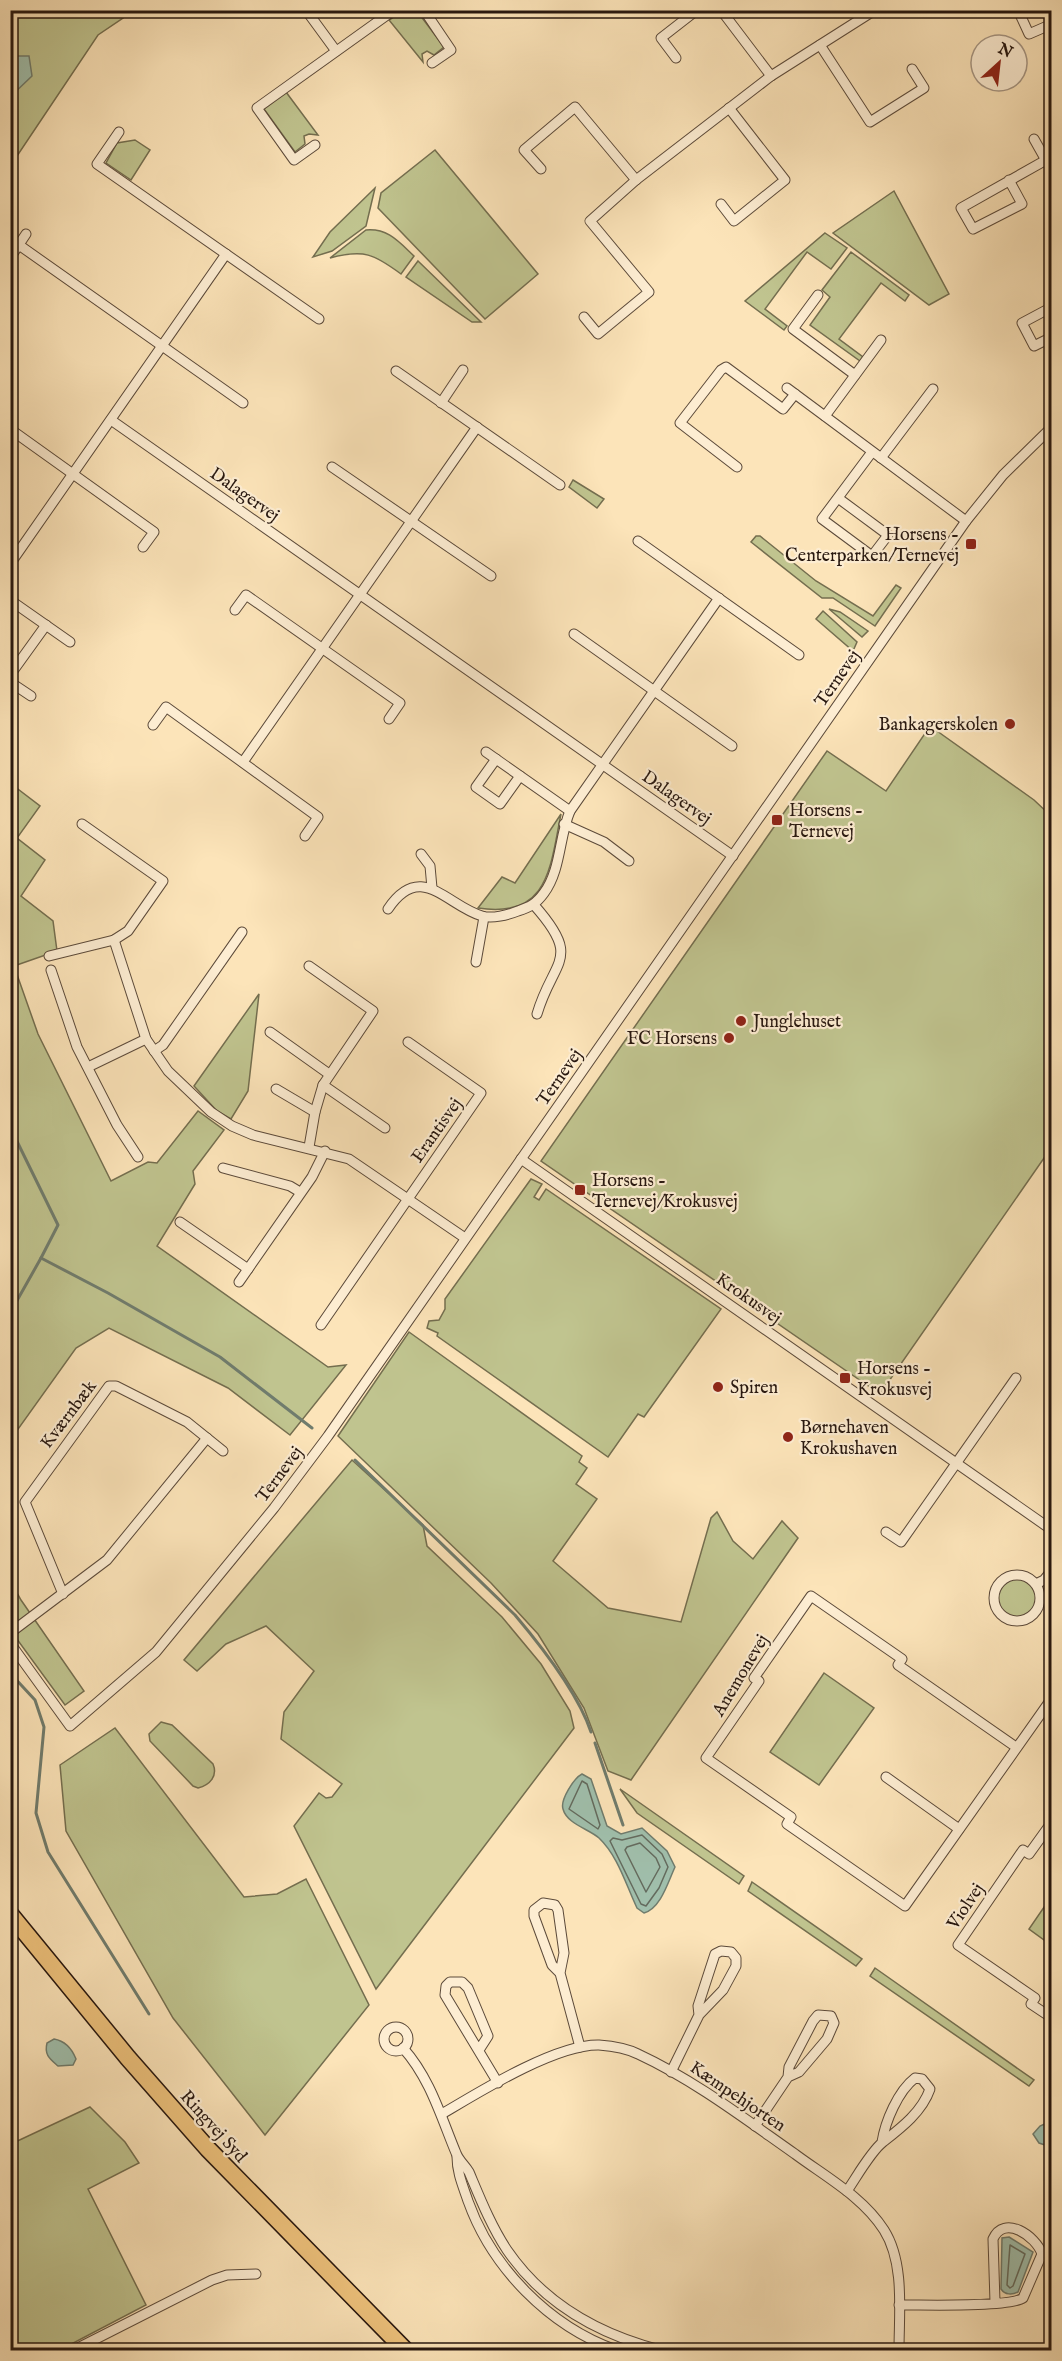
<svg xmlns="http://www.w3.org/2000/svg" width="1062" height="2361" font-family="'IM FELL English',serif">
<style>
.green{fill:#c0c48f;stroke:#746e4f;stroke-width:1.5}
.water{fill:#a0bfac;stroke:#707c6d;stroke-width:1.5}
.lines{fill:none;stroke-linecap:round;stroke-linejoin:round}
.shore{stroke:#646b5e;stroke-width:1.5}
.stream{stroke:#707c6d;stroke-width:3}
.street-casing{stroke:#5c4a3a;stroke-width:11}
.highway-casing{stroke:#27170f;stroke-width:19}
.street{stroke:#fdedd2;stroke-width:9}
.highway{stroke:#eec27c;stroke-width:16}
.poi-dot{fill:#8f2418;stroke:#fdedd2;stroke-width:2}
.labels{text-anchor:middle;stroke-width:4.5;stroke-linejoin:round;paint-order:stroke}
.street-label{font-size:18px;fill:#27170f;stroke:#fdedd2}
.poi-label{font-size:18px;fill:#27170f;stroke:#fdedd2;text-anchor:start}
</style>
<rect width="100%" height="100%" fill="#fce4b9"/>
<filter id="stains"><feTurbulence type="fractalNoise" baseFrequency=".00333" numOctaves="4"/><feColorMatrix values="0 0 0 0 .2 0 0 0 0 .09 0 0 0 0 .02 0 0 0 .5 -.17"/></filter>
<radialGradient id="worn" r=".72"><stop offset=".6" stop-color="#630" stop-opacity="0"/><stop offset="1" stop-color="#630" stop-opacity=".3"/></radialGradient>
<!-- green -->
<g class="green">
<path d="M11,11H117L123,18L98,35L11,165Z"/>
<path d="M403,11H417L444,47L434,55L427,51L422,54L423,62L389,20Z"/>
<path d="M286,92L318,135L309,134L304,136L305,144L295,152L264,109Z"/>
<path d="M135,140L150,150L131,180L106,163L117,143Z"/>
<path d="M435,150L538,274L485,319L378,208L381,193Z"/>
<path d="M375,188L366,226L332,251L313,257L330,232Z"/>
<path d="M894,191L949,294L929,305L833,233Z"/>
<path d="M366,230C388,228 399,242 414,256L401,274C374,254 364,249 330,258Z"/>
<path d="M825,233L847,248L831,269L807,252L765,309L787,326L784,330L745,301Z"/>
<path d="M851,252L909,295L905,301L881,283L839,339L863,357L860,361L810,325L830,297L822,290Z"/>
<path d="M418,261L481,322H472L406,277Z"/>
<path d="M573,480L604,499L597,508L569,487Z"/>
<path d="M756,536H760L816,581L873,616L896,585L901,588L875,626L833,598H822L751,542Z"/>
<path d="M829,609L840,612L868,631L862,637Z"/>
<path d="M823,611L857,642L853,651L816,619Z"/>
<path d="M930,726L1034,800L1051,816V1148L880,1394L541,1161L827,751L886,791Z"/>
<path d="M10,783L40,806L17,838L45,860L21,896L53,921L57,951L14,966L38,1034L111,1181L148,1162L157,1163L198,1111L224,1130L193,1171L195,1184L157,1246L328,1367L346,1365L290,1435L228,1388L109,1328L76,1348L11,1439Z"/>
<path d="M561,814C550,868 549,919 478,908L502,877L515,883Z"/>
<path d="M259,994L248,1091L231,1119L217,1111L194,1086Z"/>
<path d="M531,1179L542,1184L534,1197L539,1200L546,1189L721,1309L644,1417L638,1414L608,1457L437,1336L438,1333L427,1328L429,1321L439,1320L445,1309V1299Z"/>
<path d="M409,1332L582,1456L579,1462L587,1468L576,1484L597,1499L553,1561L608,1608L681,1622L711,1518L717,1512L733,1541L753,1559L782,1521L798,1538L631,1780L608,1771L584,1708L538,1634L491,1583L338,1436Z"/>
<path d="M352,1460L423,1525L427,1546L502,1617L541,1664L570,1711L574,1728L376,1989L294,1826L319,1793L326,1798L332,1797L342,1784L281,1739L284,1712L314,1671L266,1626L226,1644L197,1671L184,1660Z"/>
<circle cx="1017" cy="1598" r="19"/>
<path d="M10,1580L21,1600L84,1691L65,1705L11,1631Z"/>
<path d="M824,1673L874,1708L819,1785L770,1752Z"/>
<path d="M161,1722L172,1725L213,1764C218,1776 210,1785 198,1788L193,1786L150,1741L149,1734Z"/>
<path d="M115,1728L244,1897L277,1894L306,1879L369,2005L265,2135L173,2018L66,1831L60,1765Z"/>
<path d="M620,1789L744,1876L739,1884L637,1813Z"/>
<path d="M752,1882L862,1959L856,1966L748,1891Z"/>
<path d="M1051,1897V1945L1029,1929Z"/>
<path d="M875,1968L1034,2080L1029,2086L870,1976Z"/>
<path d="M90,2107L125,2142L139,2163L88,2189L146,2305L60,2350H11V2144Z"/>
</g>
<!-- water -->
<g class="water">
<path d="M14,56H29L32,76L11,96V59Z"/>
<path d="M582,1774L591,1779L607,1826L621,1834L642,1828L667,1851L675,1867C668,1882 661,1908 644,1913L637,1908C626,1885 618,1856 599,1838C589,1829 567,1824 563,1809C560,1800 574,1778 582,1774Z"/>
<path d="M54,2039C66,2041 72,2049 76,2059L73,2065L58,2066C50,2059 44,2055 47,2043Z"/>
<path d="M1051,2121V2147L1039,2143L1033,2134L1040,2126Z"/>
<path d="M1009,2237L1033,2252L1018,2292C1012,2295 1005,2295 1001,2289L1002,2238Z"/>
</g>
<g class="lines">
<!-- shore -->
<g class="shore">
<path d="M582,1781L587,1784L600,1825L598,1829L569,1809Z"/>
<path d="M642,1835L662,1854L668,1867L659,1888L646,1906L641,1904L610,1841L613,1838L622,1840Z"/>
<path d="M640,1843L656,1858L660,1867L646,1892L625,1850L627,1847Z"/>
<path d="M1010,2245L1025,2254L1013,2286L1010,2288L1007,2285Z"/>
</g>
<!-- stream -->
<g class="stream">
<path d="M10,1127L58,1225L41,1258L108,1293L220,1357L312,1428"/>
<path d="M10,1313L41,1258"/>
<path d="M355,1460L515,1615C542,1647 578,1693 591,1732"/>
<path d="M10,1673L35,1700L44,1727L36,1813L48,1852L149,2014"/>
<path d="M595,1743L623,1825"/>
</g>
<!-- street casing -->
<g class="street-casing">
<g id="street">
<path d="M306,10L336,51"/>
<path d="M424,10L451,50L432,63"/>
<path d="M721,10L771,76"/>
<path d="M1018,10L1029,34L1052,24"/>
<path d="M820,45L870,122L924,88L912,69"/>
<path d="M676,58L661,38L697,10"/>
<path d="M119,132L97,164L319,319"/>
<path d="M1034,139L1052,171"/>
<path d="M315,145L294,160L257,108L394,10"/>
<path d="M541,169L524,150L575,107L636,180"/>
<path d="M1009,180L1022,204L973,229L961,208L1046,160"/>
<path d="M721,204L734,221L785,180L729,108"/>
<path d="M19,245L243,403"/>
<path d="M10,258L26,234"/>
<path d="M818,295L793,329L855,375"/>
<path d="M1052,307L1022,323L1034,346L1052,337"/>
<path d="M584,317L598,334L649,292L590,221L636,180L771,76L875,10"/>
<path d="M396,371L560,485"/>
<path d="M787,388L966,521"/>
<path d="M441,403L463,370"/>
<path d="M825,416L881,340"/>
<path d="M111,420L733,856"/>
<path d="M10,429L154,532L143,547"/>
<path d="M881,458L933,389"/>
<path d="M332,467L491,576"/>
<path d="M737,467L680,423L721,370L726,367L783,409L795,394"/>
<path d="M838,498L888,535L872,556L822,519L872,452"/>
<path d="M638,541L799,655"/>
<path d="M10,564L226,254"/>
<path d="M10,600L70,642"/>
<path d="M235,610L246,595L400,703L389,719"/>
<path d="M574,634L732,746"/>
<path d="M10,675L46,625"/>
<path d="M10,682L31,696"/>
<path d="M153,725L166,707L318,817L305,836"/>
<path d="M486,752L570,811"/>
<path d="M496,759L476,787L500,804L520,776"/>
<path d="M243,762L477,427"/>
<path d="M564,824L604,842L629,861"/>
<path d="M421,854L430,866L432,888"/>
<path d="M534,905C583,960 553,959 537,1014"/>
<path d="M388,909C421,860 447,906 482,916C492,919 508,915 518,911C530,907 536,904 544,893C561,870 559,837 570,811L719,598"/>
<path d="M114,940L146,1039L168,1071L211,1112L232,1126L253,1135L349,1159L465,1238"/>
<path d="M49,956L114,940L128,931L163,881L82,824"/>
<path d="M476,962L484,917"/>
<path d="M309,966L373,1011L323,1085L315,1112L309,1147"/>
<path d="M51,970L77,1047L117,1125L138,1157"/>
<path d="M270,1032L329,1074"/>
<path d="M154,1051L163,1045L242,932"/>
<path d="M88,1067L146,1039"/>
<path d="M323,1085L385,1128"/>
<path d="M276,1089L315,1112"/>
<path d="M521,1159L1052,1530"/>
<path d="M223,1168L290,1186L300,1192"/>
<path d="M180,1222L248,1269"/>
<path d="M239,1282L312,1177L325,1151"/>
<path d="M321,1325L481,1093L408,1042"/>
<path d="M886,1532L901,1542L1016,1378"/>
<circle cx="1017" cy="1598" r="23"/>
<path d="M1036,1584L1044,1580L1052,1570"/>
<path d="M63,1594L25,1502L109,1386H116L187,1422L223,1451"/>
<path d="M10,1633L107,1560L207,1438"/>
<path d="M10,1643L70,1726L156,1652L274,1508L328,1436L966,521L1003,475L1052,427"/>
<path d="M1016,1747L898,1665L902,1659L811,1596L754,1678L759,1681L706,1758L791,1817L787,1824L905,1906L1052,1698"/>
<path d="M886,1777L959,1829"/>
<path d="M1052,1822L1029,1854L1023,1850L958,1945L1035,1998L1031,2004L1052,2018"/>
<path d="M560,1973L552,1965L534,1916V1910L543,1903L555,1905L558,1910L564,1953L560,1973L580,2047"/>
<circle cx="396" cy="2039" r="12"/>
<path d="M403,2048C430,2078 441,2117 456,2153C459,2161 465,2165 469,2172C480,2198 491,2226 507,2250C544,2304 598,2334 660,2350"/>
<path d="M479,2050L488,2036L468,1988L462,1982H450L446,1986L445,1995L498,2083"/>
<path d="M671,2072L699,2015L723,1990L736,1966V1958L731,1952L721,1951L715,1954L698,2006L699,2015"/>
<path d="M442,2114C479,2092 556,2044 599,2045C612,2046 626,2048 638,2054C694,2080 745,2119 795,2154C826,2177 863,2197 884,2230C905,2263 899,2313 899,2350"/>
<path d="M755,2126L788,2077L799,2072L827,2039L834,2023L831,2016L818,2015L813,2021L789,2067L788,2077"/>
<path d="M457,2157C457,2173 463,2186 468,2201C492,2268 549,2326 616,2350"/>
<path d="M847,2191C856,2178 871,2151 883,2142C901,2128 922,2112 930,2089L922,2079L915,2078C898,2091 885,2122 882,2142"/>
<path d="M899,2305H909C929,2305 1011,2307 1023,2298L1042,2254C1036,2236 1004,2214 993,2239L995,2302"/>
<path d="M74,2350L212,2280L227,2275L256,2274"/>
</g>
</g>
<!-- highway casing -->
<g class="highway-casing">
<path id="highway" d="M10,1914L128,2058L208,2149L405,2350"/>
</g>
<!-- street -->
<use href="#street" class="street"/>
<!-- highway -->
<use href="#highway" class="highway"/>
</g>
<!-- markers -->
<g class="poi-dot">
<rect x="965" y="538" width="12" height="12" rx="3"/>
<circle cx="1010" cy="724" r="6"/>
<rect x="771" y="814" width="12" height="12" rx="3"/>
<circle cx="741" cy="1021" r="6"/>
<circle cx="729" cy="1038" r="6"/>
<rect x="574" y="1184" width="12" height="12" rx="3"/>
<rect x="839" y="1372" width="12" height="12" rx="3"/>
<circle cx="718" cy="1387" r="6"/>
<circle cx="788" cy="1437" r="6"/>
</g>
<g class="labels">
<!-- street labels -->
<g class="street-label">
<text transform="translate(245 494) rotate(35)" y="6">Dalagervej</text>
<text transform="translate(837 678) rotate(-55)" y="6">Ternevej</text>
<text transform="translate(677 797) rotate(35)" y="6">Dalagervej</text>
<text transform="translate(559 1077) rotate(-55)" y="6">Ternevej</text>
<text transform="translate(436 1130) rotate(-55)" y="6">Erantisvej</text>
<text transform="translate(749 1298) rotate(35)" y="6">Krokusvej</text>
<text transform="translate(68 1414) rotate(-53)" y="6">Kværnbæk</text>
<text transform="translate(279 1474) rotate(-53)" y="6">Ternevej</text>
<text transform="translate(740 1675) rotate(-59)" y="6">Anemonevej</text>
<text transform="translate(965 1906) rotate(-56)" y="6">Violvej</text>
<text transform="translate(738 2096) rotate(34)" y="6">Kæmpehjorten</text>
<text transform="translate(214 2126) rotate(48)" y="6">Ringvej Syd</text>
</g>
<!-- poi labels -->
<g class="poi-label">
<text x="959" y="540" text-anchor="end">Horsens -<tspan x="959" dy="21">Centerparken/Ternevej</tspan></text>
<text x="998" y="730" text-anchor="end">Bankagerskolen</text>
<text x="789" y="816">Horsens -<tspan x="789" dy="21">Ternevej</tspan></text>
<text x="753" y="1027">Junglehuset</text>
<text x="717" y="1044" text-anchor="end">FC Horsens</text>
<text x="592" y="1186">Horsens -<tspan x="592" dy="21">Ternevej/Krokusvej</tspan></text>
<text x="857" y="1374">Horsens -<tspan x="857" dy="21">Krokusvej</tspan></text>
<text x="730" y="1393">Spiren</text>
<text x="800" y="1433">Børnehaven<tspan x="800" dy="21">Krokushaven</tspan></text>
</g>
</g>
<!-- margin -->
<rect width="1062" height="2361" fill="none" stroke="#fce4b9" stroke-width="36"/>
<rect x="12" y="12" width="1038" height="2337" fill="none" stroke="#27170f" stroke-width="3"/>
<rect x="18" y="18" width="1026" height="2325" fill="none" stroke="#27170f" stroke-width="1.5"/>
<!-- north arrow -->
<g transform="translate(999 63) rotate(27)"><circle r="28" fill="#fdedd2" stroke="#a79784" stroke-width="1.5"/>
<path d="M0-4.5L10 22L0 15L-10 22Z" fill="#8f2418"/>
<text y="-9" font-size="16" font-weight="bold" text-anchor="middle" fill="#27170f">N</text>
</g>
<rect width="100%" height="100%" filter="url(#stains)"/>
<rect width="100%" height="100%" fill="url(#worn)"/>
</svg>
